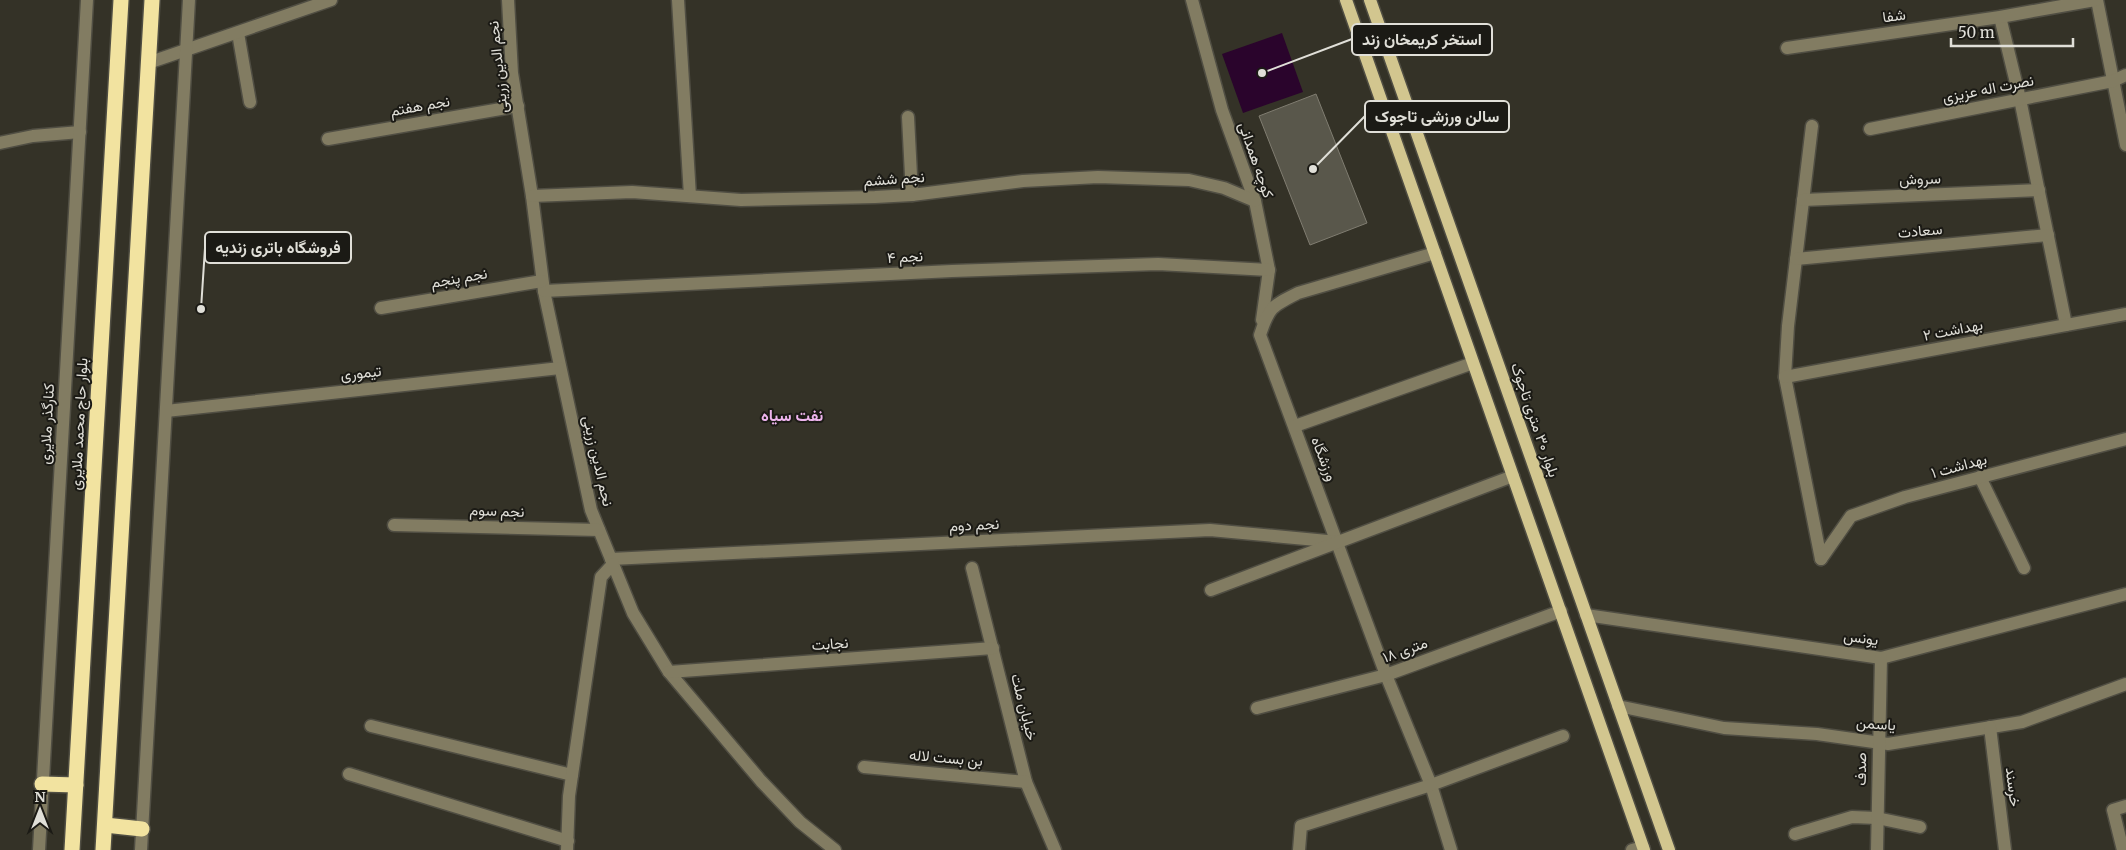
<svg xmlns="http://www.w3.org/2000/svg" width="2126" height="850" font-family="Merriweather,Vazirmatn,serif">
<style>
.water{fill:#2a042c}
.building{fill:#59574b;stroke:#807d71}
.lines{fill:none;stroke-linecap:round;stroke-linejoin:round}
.minor-casing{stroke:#504e43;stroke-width:15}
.major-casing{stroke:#504e43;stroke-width:15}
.highway-casing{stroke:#504e43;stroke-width:18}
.minor{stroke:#827c62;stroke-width:12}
.major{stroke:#d2c68f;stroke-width:12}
.highway{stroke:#f2e3a0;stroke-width:15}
.labels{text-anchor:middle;stroke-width:4;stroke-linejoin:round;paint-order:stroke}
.street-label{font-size:15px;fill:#e0dfd8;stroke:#1b1a15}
.neighbourhood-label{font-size:16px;font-weight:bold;fill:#edb4ed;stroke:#1b1a15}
.leader{fill:none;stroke:#e0dfd8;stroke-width:2}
.callout-dot{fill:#e0dfd8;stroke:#1b1a15;stroke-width:2}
.callout{fill:#1b1a15;stroke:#e0dfd8;stroke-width:2}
.callout-label{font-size:16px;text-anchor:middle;font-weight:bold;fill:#e0dfd8}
</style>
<rect width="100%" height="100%" fill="#343227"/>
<!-- water -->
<path class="water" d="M1282,33L1303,92L1243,113L1222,54Z"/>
<!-- building -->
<path class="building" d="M1316,94L1367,223L1310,245L1259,116Z"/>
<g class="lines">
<!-- minor casing -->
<g class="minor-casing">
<g id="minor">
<path d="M508,0L512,73L532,196L544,291L591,510L633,613L669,672L761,781L800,822L835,850"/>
<path d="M678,0L690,196"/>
<path d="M1192,0L1222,110L1255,201L1269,270L1262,320"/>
<path d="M2097,0L2126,145"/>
<path d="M2000,17L2020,99L2066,325"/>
<path d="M238,33L250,102"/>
<path d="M1787,48L2000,17L2095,0"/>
<path d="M148,63L331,0"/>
<path d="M908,117L912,195"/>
<path d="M1812,126L1788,326L1785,377L1821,559"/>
<path d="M1870,129L2113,81L2126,75"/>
<path d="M328,139L518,106"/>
<path d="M0,143L33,136L80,132"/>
<path d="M532,196L632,192L741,200L875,197L912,195L1023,181L1098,177L1189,180L1224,188L1255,201"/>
<path d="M1803,200L2039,190"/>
<path d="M1435,253L1298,293C1272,306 1269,307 1260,335L1386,675L1431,785L1451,850"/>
<path d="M1796,259L2048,235"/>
<path d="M544,291L952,271L1158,264L1269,270"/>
<path d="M381,308L542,281"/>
<path d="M1785,377L2126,314"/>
<path d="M166,411L560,368"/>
<path d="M1295,426L1473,363"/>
<path d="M1980,477L2024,568"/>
<path d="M394,525L599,530"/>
<path d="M611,559L1210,530L1338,542"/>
<path d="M1821,559L1851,516L1905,497L2126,439"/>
<path d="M972,568L1026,782L1055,850"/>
<path d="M1211,590L1513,476"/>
<path d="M1586,615L1881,658L2126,594"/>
<path d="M669,672L993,648"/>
<path d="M1618,706L1724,728L1817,734L1888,744L2022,722L2126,684"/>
<path d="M1257,708L1386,675L1561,611"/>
<path d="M371,726L572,775"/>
<path d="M1990,727L2005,850"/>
<path d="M864,767L1026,782"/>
<path d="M349,774L568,841"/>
<path d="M1795,834L1852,817L1877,818L1920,827"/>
<path d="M39,850L87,0"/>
<path d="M141,850L189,0"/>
<path d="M567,850L569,796L601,577L613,564"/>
<path d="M1299,850L1301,826L1431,785L1563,736"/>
<path d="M1632,850L1643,847"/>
<path d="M1877,850L1881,658"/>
<path d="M2123,850L2113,810L2126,806"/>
</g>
</g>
<!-- major casing -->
<g class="major-casing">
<g id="major">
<path d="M1346,0L1644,850"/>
<path d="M1370,0L1669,850"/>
</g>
</g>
<!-- highway casing -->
<g class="highway-casing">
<g id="highway">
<path d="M42,784L76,785"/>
<path d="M105,825L142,829"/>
<path d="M72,850L121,0"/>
<path d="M103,850L152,0"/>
</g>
</g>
<!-- minor -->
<use href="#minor" class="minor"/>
<!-- major -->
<use href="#major" class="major"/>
<!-- highway -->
<use href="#highway" class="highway"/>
</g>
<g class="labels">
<!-- street labels -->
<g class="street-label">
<text transform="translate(1894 16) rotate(-8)" y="5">شفا</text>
<text transform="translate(498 67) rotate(-96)" y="5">نجم الدین زرینی</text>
<text transform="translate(1988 89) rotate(-11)" y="5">نصرت اله عزیزی</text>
<text transform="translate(420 106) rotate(-10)" y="5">نجم هفتم</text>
<text transform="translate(1256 160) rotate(71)" y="5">کوچه همدانی</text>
<text transform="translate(894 179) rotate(-4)" y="5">نجم ششم</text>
<text transform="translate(1920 179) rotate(-2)" y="5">سروش</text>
<text transform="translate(1920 231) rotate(-5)" y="5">سعادت</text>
<text transform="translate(905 257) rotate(-3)" y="5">نجم ۴</text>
<text transform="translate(459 278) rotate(-10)" y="5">نجم پنجم</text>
<text transform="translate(1953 330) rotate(-11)" y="5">بهداشت ۲</text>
<text transform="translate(361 373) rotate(-6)" y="5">تیموری</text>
<text transform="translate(1535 420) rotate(71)" y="5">بلوار ۳۰ متری تاجوک</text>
<text transform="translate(47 424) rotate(-87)" y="5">کنارگذر ملایری</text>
<text transform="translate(79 424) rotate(-87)" y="5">بلوار حاج محمد ملایری</text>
<text transform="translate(1324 459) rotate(69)" y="5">ورزشگاه</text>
<text transform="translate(598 461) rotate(77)" y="5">نجم الدین زرینی</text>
<text transform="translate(1959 466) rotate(-15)" y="5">بهداشت ۱</text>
<text transform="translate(497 511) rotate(2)" y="5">نجم سوم</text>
<text transform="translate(974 525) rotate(-3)" y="5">نجم دوم</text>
<text transform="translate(1861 638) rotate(7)" y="5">یونس</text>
<text transform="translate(830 644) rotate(-4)" y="5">نجابت</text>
<text transform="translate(1405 650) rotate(-20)" y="5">۱۸ متری</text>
<text transform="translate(1024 707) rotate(76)" y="5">خیابان ملت</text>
<text transform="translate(1876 724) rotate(4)" y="5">یاسمن</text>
<text transform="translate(946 758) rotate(5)" y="5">بن بست لاله</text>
<text transform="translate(1861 769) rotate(-89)" y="5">صدف</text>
<text transform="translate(2013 787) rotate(83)" y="5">خرسند</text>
</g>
<!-- neighbourhood labels -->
<g class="neighbourhood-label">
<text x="792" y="421">نفت سیاه</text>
</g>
</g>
<!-- callouts -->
<path class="leader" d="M1262 73L1352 39M1313 169L1365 116M201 309L205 248"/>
<g class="callout-dot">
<circle cx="1262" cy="73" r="5"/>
<circle cx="1313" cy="169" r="5"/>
<circle cx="201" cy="309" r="5"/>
</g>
<g class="callout">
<rect x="1352" y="24" width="140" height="31" rx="5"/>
<rect x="1365" y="101" width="144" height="31" rx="5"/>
<rect x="205" y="232" width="146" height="31" rx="5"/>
</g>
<g class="callout-label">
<text x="1422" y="45">استخر کریمخان زند</text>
<text x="1437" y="122">سالن ورزشی تاجوک</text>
<text x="278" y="253">فروشگاه باتری زندیه</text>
</g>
<!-- north arrow -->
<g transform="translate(40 810)" stroke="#1b1a15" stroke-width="4" paint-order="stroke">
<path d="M0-4L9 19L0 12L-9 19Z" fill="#e0dfd8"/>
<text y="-8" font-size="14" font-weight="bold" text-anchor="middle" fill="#e0dfd8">N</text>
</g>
<!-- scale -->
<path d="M1951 38v8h122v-8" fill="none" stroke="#e0dfd8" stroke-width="2.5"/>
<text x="1958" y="38" font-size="15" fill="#e0dfd8" stroke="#1b1a15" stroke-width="4" paint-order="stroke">50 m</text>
</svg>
